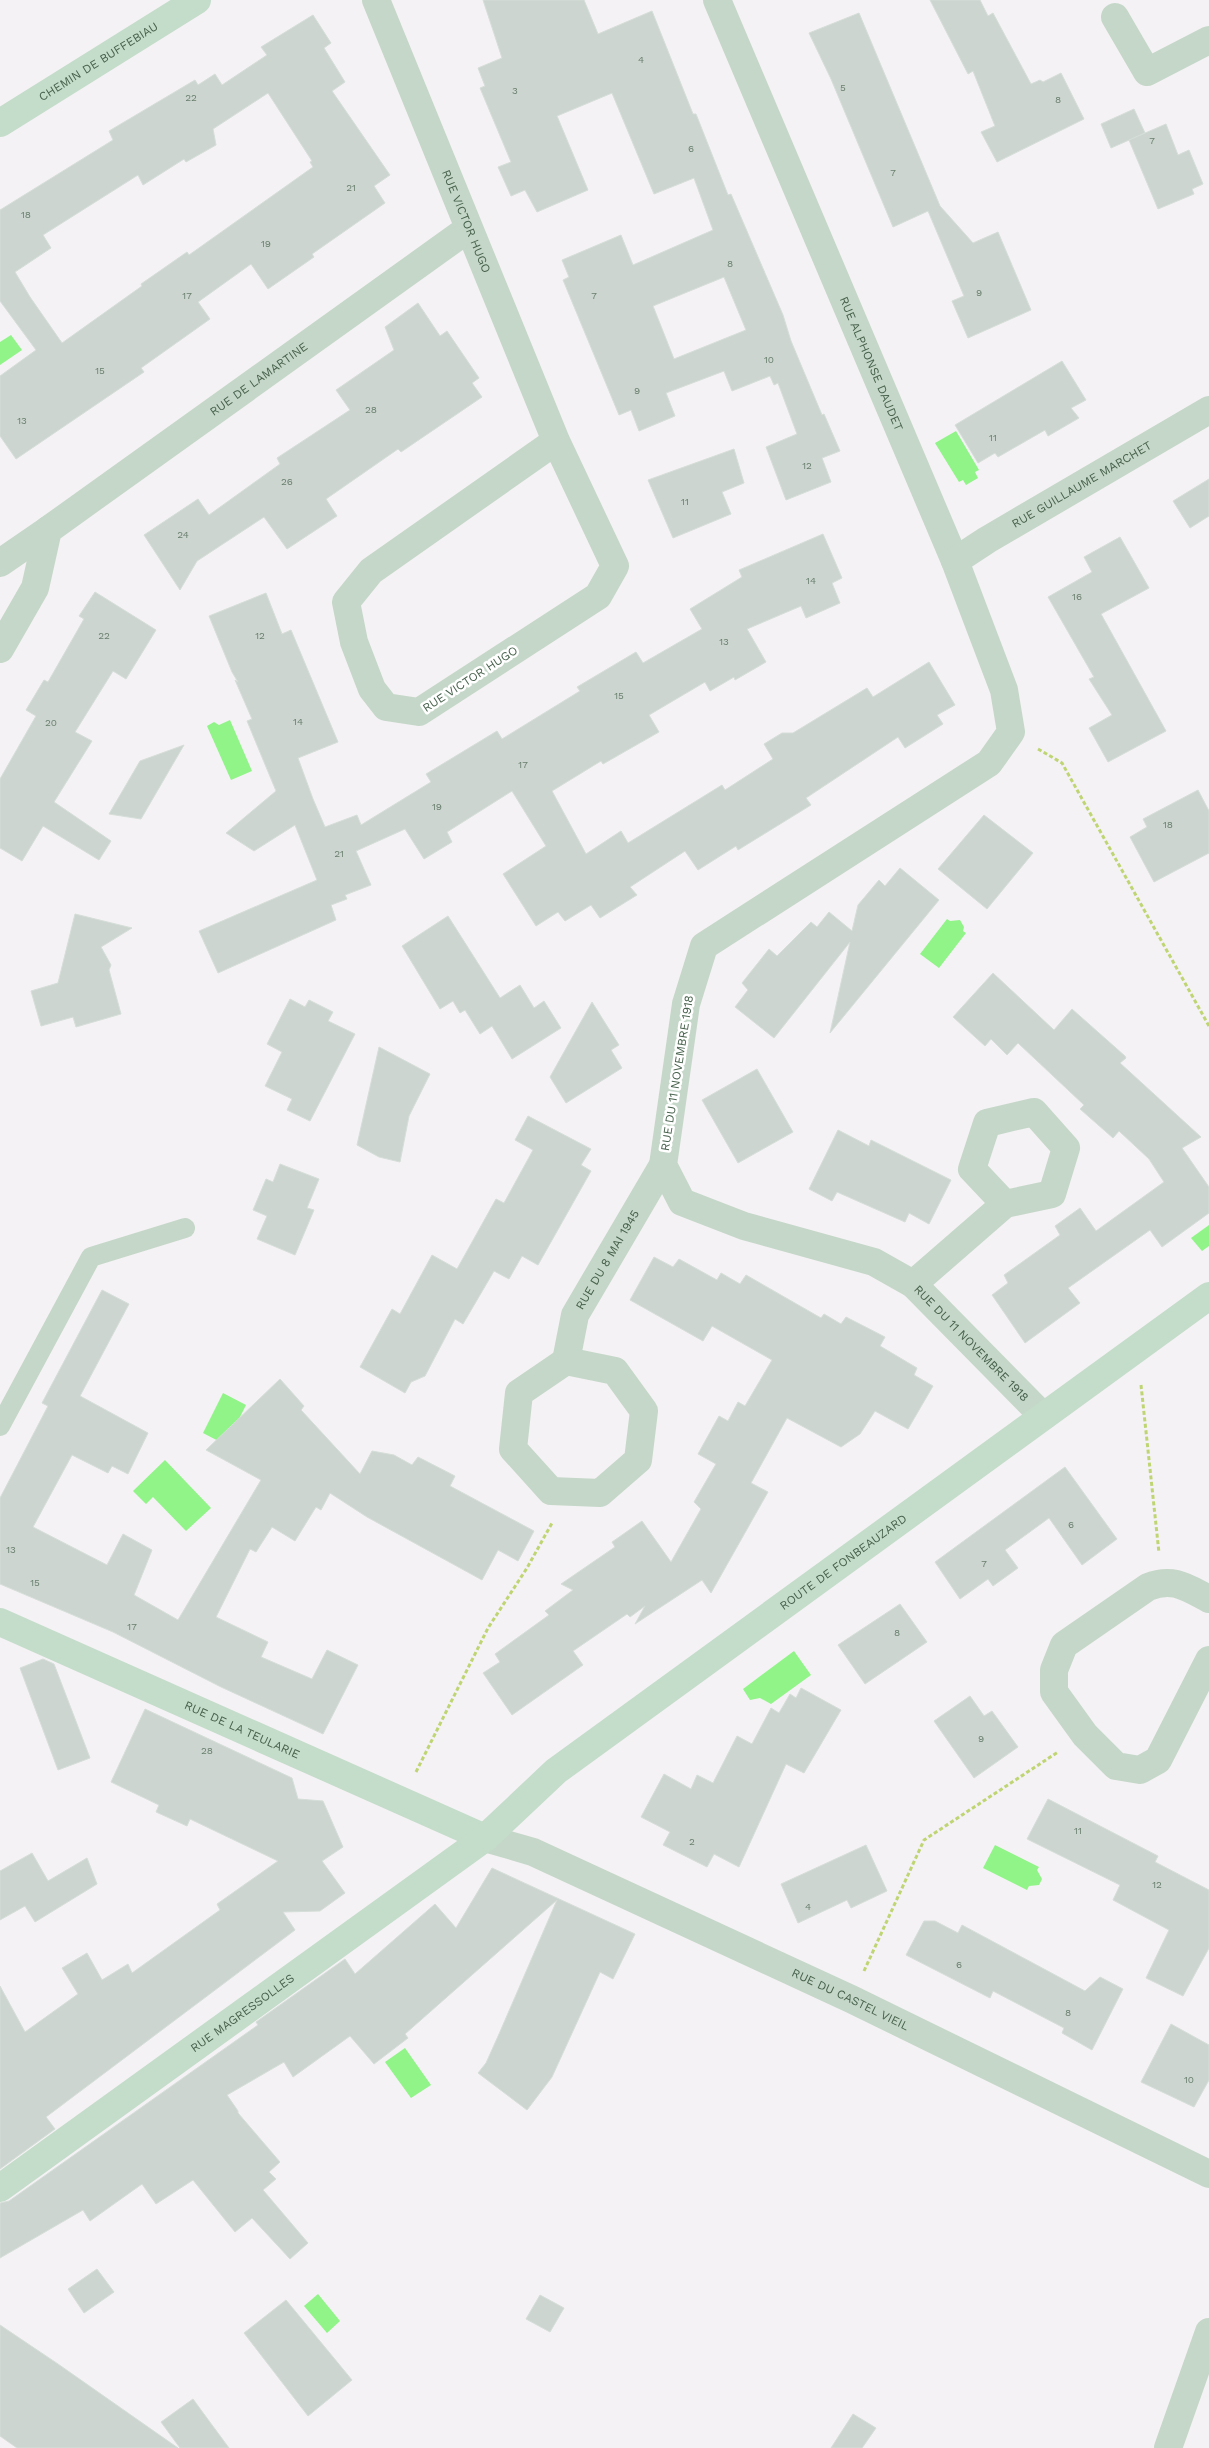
<svg xmlns="http://www.w3.org/2000/svg" width="1209" height="2448" font-family="'Work Sans',sans-serif">
<style>
.water{fill:#90f488}
.building{fill:#ccd5cf;stroke:#d6ded9;fill-rule:evenodd}
.lines{fill:none;stroke-linecap:round;stroke-linejoin:round}
.path{stroke:#bfd573;stroke-width:3;stroke-dasharray:4 2.5;stroke-linecap:butt}
.lane{stroke:#c5d7c8;stroke-width:20}
.street{stroke:#c5d7c8;stroke-width:28}
.secondary{stroke:#c4dcca;stroke-width:28}
.labels{text-anchor:middle;stroke-width:5;stroke-linejoin:round;paint-order:stroke}
.number-label{font-size:10px;fill:#697f6e}
.street-label{font-size:12px;fill:#48624d;stroke:#fff}
</style>
<rect width="100%" height="100%" fill="#f4f2f4"/>
<!-- water -->
<g class="water">
<path d="M11,335L22,350L0,365V342Z"/>
<path d="M956,431L979,470L975,472L978,478L966,485L963,480L959,482L935,443Z"/>
<path d="M230,720L252,771L231,780L207,726L214,722L219,725Z"/>
<path d="M947,919L950,921L960,920L964,927L963,931L966,933L939,968L920,954Z"/>
<path d="M1209,1225V1246L1202,1251L1191,1238Z"/>
<path d="M223,1393L246,1405L226,1445L203,1433Z"/>
<path d="M165,1460L211,1508L186,1531L153,1497L146,1504L133,1491Z"/>
<path d="M794,1651L811,1675L771,1704L760,1698L750,1700L743,1689Z"/>
<path d="M995,1845L1039,1867L1037,1870L1042,1879L1039,1885L1029,1886L1027,1890L983,1868Z"/>
<path d="M405,2048L431,2085L411,2098L385,2062Z"/>
<path d="M318,2294L340,2321L327,2333L304,2306Z"/>
</g>
<!-- building -->
<g class="building">
<path d="M483,0H584L598,34L652,11L693,114H696L728,195L731,194L783,315L791,341L822,415L824,414L840,451L822,458L831,482L786,500L766,447L797,434L778,383L774,385L770,376L732,391L724,371L666,393L675,416L639,431L631,410L619,415L563,280L569,277L562,260L621,235L633,265L713,230L694,178L654,194L612,93L557,116L588,190L537,212L525,190L511,196L498,167L511,162L480,88L485,86L478,68L502,58ZM724,277L746,330L674,359L653,306Z"/>
<path d="M930,0H980L988,16L993,13L1031,84L1040,80L1043,82L1061,73L1084,119L997,162L981,132L995,126L973,71L968,74Z"/>
<path d="M859,13L940,206L973,243L998,232L1031,310L968,338L952,301L964,296L928,211L893,227L831,79L809,33Z"/>
<path d="M313,15L331,43L324,48L345,82L332,91L390,175L374,186L385,203L312,254L314,257L268,289L251,264L198,302L210,319L141,368L144,372L16,459L0,436V376L36,350L0,301V210L113,140L109,131L195,80L198,85L215,74L222,85L267,55L261,47ZM268,93L312,161L310,162L313,167L189,255L187,252L141,284L142,286L62,343L30,297L15,272L51,248L43,235L138,175L143,185L184,159L186,162L216,145L213,129Z"/>
<path d="M1134,109L1145,133L1111,148L1101,124Z"/>
<path d="M1166,124L1178,155L1189,150L1203,184L1192,189L1194,194L1158,209L1129,140Z"/>
<path d="M418,303L440,336L447,331L479,378L472,383L482,397L401,452L398,449L326,499L337,516L287,549L264,517L197,561L180,590L144,535L198,499L209,515L280,464L277,458L350,410L336,390L394,350L385,327Z"/>
<path d="M1062,361L1086,400L1071,408L1079,418L1048,436L1045,430L998,457L995,453L978,463L955,425Z"/>
<path d="M734,449L744,483L722,492L731,514L673,538L648,480Z"/>
<path d="M1209,479V516L1190,528L1173,501Z"/>
<path d="M823,534L842,578L832,583L840,603L806,618L801,606L747,629L766,662L735,680L734,677L710,691L705,682L649,715L659,732L603,764L601,761L552,791L586,854L621,831L628,843L722,785L725,790L773,759L764,744L782,733H793L867,688L873,697L929,662L955,705L937,715L943,724L905,748L898,737L806,798L811,805L738,850L736,846L698,870L685,851L630,887L637,895L600,918L591,905L565,921L558,912L536,926L503,874L546,846L512,791L447,832L452,842L424,859L405,829L356,851L371,885L345,895L347,899L331,905L336,920L218,973L199,931L317,880L295,825L254,851L226,833L276,791L247,721L252,719L235,680L238,682L232,672L209,616L266,593L282,634L291,630L338,742L298,758L313,799L325,827L357,815L361,825L431,782L426,774L497,731L502,739L580,691L577,687L636,652L643,663L702,629L690,609L742,577L739,570Z"/>
<path d="M1120,537L1149,588L1101,614L1166,731L1108,762L1089,728L1112,715L1089,679L1094,677L1048,597L1092,572L1084,557Z"/>
<path d="M95,592L156,630L126,679L113,671L75,732L92,741L54,802L111,841L99,860L43,826L22,861L0,848V779L36,716L26,710L44,680L48,682L84,619L79,616Z"/>
<path d="M184,745L141,819L109,814L140,761Z"/>
<path d="M1198,790L1209,811V853L1154,882L1130,837L1147,827L1143,819Z"/>
<path d="M984,815L1033,853L987,909L938,869Z"/>
<path d="M900,868L939,900L830,1033L850,942L774,1038L735,1007L748,990L742,983L769,949L777,956L811,922L817,927L829,912L852,931L858,905L879,880L885,886Z"/>
<path d="M75,914L132,928L101,947L111,965L109,970L121,1014L76,1027L73,1017L41,1026L31,991L58,983Z"/>
<path d="M448,916L500,998L520,985L534,1008L544,1001L561,1028L512,1059L492,1026L480,1034L465,1010L460,1013L453,1001L440,1009L402,946Z"/>
<path d="M993,973L1054,1030L1072,1009L1125,1056L1126,1058L1120,1063L1201,1137L1182,1148L1209,1187V1213L1162,1247L1150,1230L1068,1288L1080,1303L1025,1343L992,1295L1008,1283L1004,1275L1060,1235L1055,1226L1080,1208L1096,1231L1164,1182L1149,1159L1119,1131L1113,1138L1080,1109L1084,1105L1018,1043L1007,1055L991,1039L985,1046L953,1017Z"/>
<path d="M290,999L305,1007L309,1000L333,1012L328,1021L355,1034L310,1121L287,1110L292,1099L265,1086L282,1052L267,1044Z"/>
<path d="M592,1002L619,1045L611,1050L622,1068L566,1103L550,1077Z"/>
<path d="M379,1047L430,1074L409,1116L400,1162L379,1157L357,1145Z"/>
<path d="M757,1069L793,1132L738,1163L702,1100Z"/>
<path d="M528,1116L591,1149L581,1165L591,1171L538,1265L522,1256L509,1279L494,1271L463,1324L455,1319L425,1376L411,1382L405,1393L360,1367L392,1309L400,1314L432,1255L457,1269L496,1199L504,1203L533,1150L515,1140Z"/>
<path d="M838,1130L869,1146L871,1140L951,1180L929,1224L909,1213L905,1222L837,1192L832,1201L809,1189Z"/>
<path d="M280,1164L319,1179L307,1208L314,1210L295,1255L257,1239L267,1216L253,1210L266,1179L273,1182Z"/>
<path d="M654,1257L673,1267L679,1259L717,1280L721,1273L740,1284L746,1275L821,1318L824,1314L841,1324L846,1317L885,1337L880,1346L917,1368L914,1375L933,1386L908,1429L875,1411L860,1434L841,1447L787,1418L751,1483L768,1492L711,1593L702,1580L635,1624L645,1606L630,1617L627,1614L573,1651L583,1665L512,1715L483,1673L500,1662L495,1654L549,1615L545,1611L573,1590L561,1584L615,1547L612,1542L642,1521L671,1562L701,1509L694,1502L716,1464L698,1454L719,1416L728,1421L738,1402L745,1406L772,1360L712,1326L703,1341L630,1300Z"/>
<path d="M102,1290L129,1304L80,1396L148,1433L128,1474L112,1466L108,1473L72,1455L33,1527L107,1565L123,1534L152,1550L134,1595L178,1620L261,1480L206,1450L280,1379L304,1406L301,1410L360,1474L372,1451L394,1455L412,1465L418,1457L455,1476L450,1486L534,1531L518,1561L498,1550L482,1580L367,1517L330,1493L321,1510L316,1507L295,1541L272,1527L256,1552L250,1549L216,1617L268,1642L261,1657L312,1679L327,1650L358,1665L323,1734L221,1687L113,1632L0,1584V1498L48,1406L42,1403Z"/>
<path d="M1065,1467L1117,1539L1082,1565L1049,1518L1005,1550L1018,1568L993,1586L988,1579L960,1599L935,1562Z"/>
<path d="M900,1604L927,1642L865,1684L838,1645Z"/>
<path d="M43,1659L54,1664L90,1758L58,1770L20,1668Z"/>
<path d="M801,1688L841,1710L804,1773L786,1764L739,1867L714,1854L707,1867L663,1845L670,1832L641,1817L664,1774L691,1789L697,1775L713,1783L737,1736L752,1744L771,1708L779,1713L790,1694L796,1698Z"/>
<path d="M970,1696L984,1716L992,1711L1018,1747L974,1778L934,1721Z"/>
<path d="M145,1709L292,1778L298,1799L323,1801L343,1847L322,1861L345,1893L320,1911L283,1912L295,1930L46,2117L55,2129L0,2169V1986L25,2032L78,1994L62,1968L87,1953L102,1980L128,1964L132,1973L220,1910L217,1904L278,1861L190,1819L187,1826L156,1812L159,1805L111,1782Z"/>
<path d="M1048,1799L1158,1856L1155,1862L1209,1890V1948L1183,1996L1146,1978L1169,1930L1113,1900L1120,1885L1027,1839Z"/>
<path d="M866,1845L887,1891L851,1908L847,1900L798,1923L781,1884Z"/>
<path d="M32,1853L48,1881L87,1858L97,1884L35,1922L25,1906L0,1920V1871Z"/>
<path d="M492,1868L635,1934L613,1979L600,1972L552,2077L527,2110L478,2073L486,2063L499,2034L557,1900L405,2034L408,2038L374,2064L350,2036L293,2077L284,2062L227,2095L238,2111V2113L280,2162L269,2172L276,2179L263,2190L308,2243L290,2259L252,2218L235,2232L193,2180L156,2204L142,2184L90,2221L83,2210L0,2258V2203L9,2201L258,2025L256,2022L345,1959L355,1974L435,1904L456,1928Z"/>
<path d="M924,1921H935L958,1933L962,1925L1085,1991L1100,1977L1123,1989L1092,2050L1062,2033L1064,2028L993,1991L990,1998L906,1955Z"/>
<path d="M1171,2024L1209,2045V2080L1194,2107L1141,2082Z"/>
<path d="M97,2269L114,2292L84,2313L68,2289Z"/>
<path d="M540,2295L564,2308L550,2332L526,2319Z"/>
<path d="M286,2300L352,2380L308,2416L244,2333Z"/>
<path d="M0,2325L58,2364L178,2448H17L0,2436Z"/>
<path d="M193,2399L201,2410L229,2448H180L161,2422Z"/>
<path d="M853,2414L876,2428L862,2448H831Z"/>
</g>
<g class="lines">
<!-- path -->
<g class="path">
<path d="M1038,749L1062,763L1209,1026"/>
<path d="M1141,1385L1159,1553"/>
<path d="M416,1772L488,1628L527,1568L552,1523"/>
<path d="M864,1971L924,1840L1058,1752"/>
</g>
<!-- lane -->
<path class="lane" d="M0,1426L91,1257L185,1228"/>
<!-- street -->
<g class="street">
<path id="s1" d="M376,0L556,441L615,566L598,596L419,712L386,707L372,689L354,642L346,602L371,571L556,441"/>
<path id="s2" d="M717,0L955,561L1004,690L1011,732L989,763L704,946L686,1004L663,1165L682,1202L744,1226L874,1262L913,1284L1043,1416"/>
<path d="M1115,17L1147,72L1209,40"/>
<path id="s3" d="M955,561L987,540L1209,410"/>
<path d="M0,563L48,530"/>
<path id="s4" d="M0,649L35,588L48,530L468,229"/>
<path d="M913,1284L1005,1204L1052,1194L1066,1148L1034,1112L987,1123L972,1169L1005,1204"/>
<path d="M566,1361L615,1371L644,1411L638,1460L600,1493L551,1491L513,1449L519,1393Z"/>
<path id="s5" d="M566,1361L575,1315L663,1165"/>
<path d="M1209,1599C1186,1587 1173,1577 1148,1587L1064,1645L1054,1670V1692L1085,1735L1116,1766L1140,1770L1158,1760L1209,1660"/>
<path id="s6" d="M485,1838L533,1852L851,1999L1209,2174"/>
<path d="M1168,2448L1209,2332"/>
</g>
<!-- secondary -->
<g class="secondary">
<path id="s7" d="M0,123L197,0"/>
<path id="s8" d="M0,1622L485,1838"/>
<path id="s9" d="M0,2188L485,1838L556,1771L1209,1296"/>
</g>
</g>
<g class="labels">
<!-- number labels -->
<g class="number-label">
<text x="641" y="63">4</text>
<text x="843" y="91">5</text>
<text x="515" y="94">3</text>
<text x="191" y="101">22</text>
<text x="1058" y="103">8</text>
<text x="1152" y="144">7</text>
<text x="691" y="152">6</text>
<text x="893" y="176">7</text>
<text x="351" y="191">21</text>
<text x="26" y="218">18</text>
<text x="266" y="247">19</text>
<text x="730" y="267">8</text>
<text x="979" y="296">9</text>
<text x="187" y="299">17</text>
<text x="594" y="299">7</text>
<text x="769" y="363">10</text>
<text x="100" y="374">15</text>
<text x="637" y="394">9</text>
<text x="371" y="413">28</text>
<text x="22" y="424">13</text>
<text x="993" y="441">11</text>
<text x="807" y="469">12</text>
<text x="287" y="485">26</text>
<text x="685" y="505">11</text>
<text x="183" y="538">24</text>
<text x="811" y="584">14</text>
<text x="1077" y="600">16</text>
<text x="104" y="639">22</text>
<text x="260" y="639">12</text>
<text x="724" y="645">13</text>
<text x="619" y="699">15</text>
<text x="298" y="725">14</text>
<text x="51" y="726">20</text>
<text x="523" y="768">17</text>
<text x="437" y="810">19</text>
<text x="1168" y="828">18</text>
<text x="339" y="857">21</text>
<text x="1071" y="1528">6</text>
<text x="11" y="1553">13</text>
<text x="984" y="1567">7</text>
<text x="35" y="1586">15</text>
<text x="132" y="1630">17</text>
<text x="897" y="1636">8</text>
<text x="981" y="1742">9</text>
<text x="207" y="1754">28</text>
<text x="1078" y="1834">11</text>
<text x="692" y="1845">2</text>
<text x="1157" y="1888">12</text>
<text x="808" y="1910">4</text>
<text x="959" y="1968">6</text>
<text x="1068" y="2016">8</text>
<text x="1189" y="2083">10</text>
</g>
<!-- street labels -->
<g class="street-label">
<text dy="4" stroke="none"><textPath href="#s7" startOffset="116">CHEMIN DE BUFFEBIAU</textPath></text>
<text dy="4" stroke="none"><textPath href="#s1" startOffset="239">RUE VICTOR HUGO</textPath></text>
<text dy="4" stroke="none"><textPath href="#s2" startOffset="395">RUE ALPHONSE DAUDET</textPath></text>
<text dy="4" stroke="none"><textPath href="#s4" startOffset="389">RUE DE LAMARTINE</textPath></text>
<text dy="4" stroke="none"><textPath href="#s3" startOffset="148">RUE GUILLAUME MARCHET</textPath></text>
<text transform="translate(470 679) rotate(-33)" y="4">RUE VICTOR HUGO</text>
<text transform="translate(677 1073) rotate(-81)" y="4">RUE DU 11 NOVEMBRE 1918</text>
<text dy="4" stroke="none"><textPath href="#s5" startOffset="111">RUE DU 8 MAI 1945</textPath></text>
<text dy="4" stroke="none"><textPath href="#s2" startOffset="1761">RUE DU 11 NOVEMBRE 1918</textPath></text>
<text dy="4" stroke="none"><textPath href="#s9" startOffset="1051">ROUTE DE FONBEAUZARD</textPath></text>
<text dy="4" stroke="none"><textPath href="#s8" startOffset="265">RUE DE LA TEULARIE</textPath></text>
<text dy="4" stroke="none"><textPath href="#s6" startOffset="400">RUE DU CASTEL VIEIL</textPath></text>
<text dy="4" stroke="none"><textPath href="#s9" startOffset="299">RUE MAGRESSOLLES</textPath></text>
</g>
</g>
</svg>
